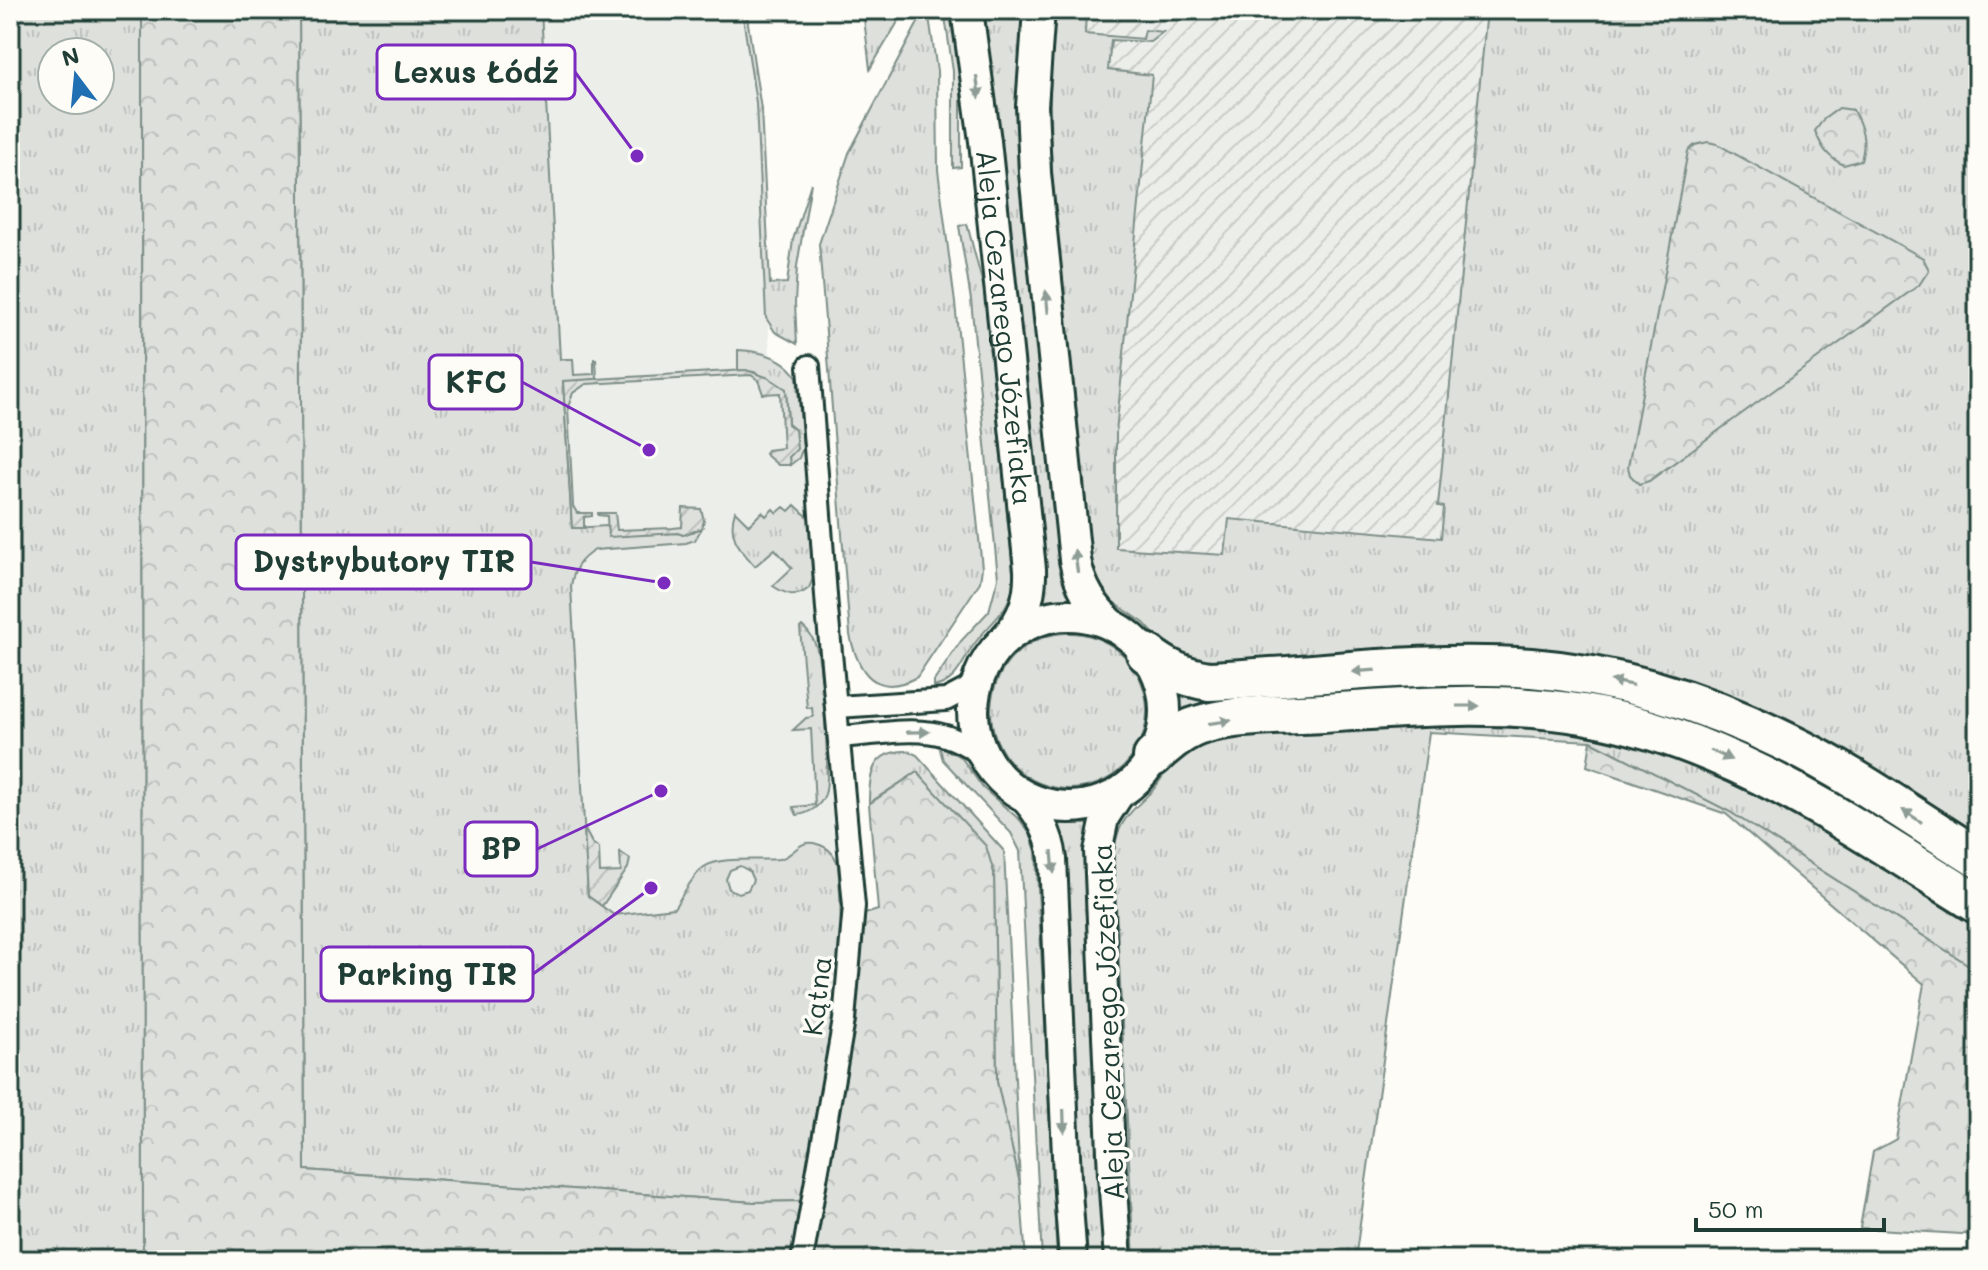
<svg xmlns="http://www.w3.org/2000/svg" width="1988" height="1270" font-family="Mali,sans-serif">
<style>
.built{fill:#eceee9}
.industrial{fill:url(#industrial-furrows)}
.grass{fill:url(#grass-tufts);stroke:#7e8e88;stroke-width:2;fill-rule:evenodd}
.forest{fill:url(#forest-crowns);stroke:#7e8e88;stroke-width:2}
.garden{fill:url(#garden-furrows);stroke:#7e8e88;stroke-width:2}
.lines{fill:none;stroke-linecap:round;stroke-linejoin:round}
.minor-casing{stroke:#1f3d34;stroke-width:26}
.tertiary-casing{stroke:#1f3d34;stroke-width:32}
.secondary-casing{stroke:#1f3d34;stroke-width:36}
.motorway-casing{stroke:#1f3d34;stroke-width:44}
.minor{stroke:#fdfcf7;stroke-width:20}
.tertiary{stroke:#fdfcf7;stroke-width:26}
.secondary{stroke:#fdfcf7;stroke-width:30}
.motorway{stroke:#fdfcf7;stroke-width:38}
.oneway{fill:#8e9c96}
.labels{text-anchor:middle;stroke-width:7;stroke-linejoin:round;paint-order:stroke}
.street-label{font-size:28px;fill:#1f3d34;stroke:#fdfcf7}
.leader{fill:none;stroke:#7b2cbf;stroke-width:3}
.callout-dot{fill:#7b2cbf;stroke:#fdfcf7;stroke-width:3}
.callout{fill:#fdfcf7;stroke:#7b2cbf;stroke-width:3}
.callout-label{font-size:30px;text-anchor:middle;font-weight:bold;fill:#1f3d34}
</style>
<defs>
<pattern id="industrial-furrows" width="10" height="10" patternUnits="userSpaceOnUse" patternTransform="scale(2)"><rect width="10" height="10" fill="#eceee9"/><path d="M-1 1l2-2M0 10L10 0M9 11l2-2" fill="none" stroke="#cacdc8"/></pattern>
<pattern id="grass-tufts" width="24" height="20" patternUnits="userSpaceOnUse" patternTransform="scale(2)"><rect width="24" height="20" fill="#dde0db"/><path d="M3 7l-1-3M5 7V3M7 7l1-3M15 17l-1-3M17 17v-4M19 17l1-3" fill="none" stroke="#bdc1bd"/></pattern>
<pattern id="forest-crowns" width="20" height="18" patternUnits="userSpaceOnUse" patternTransform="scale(2)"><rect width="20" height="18" fill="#dde0db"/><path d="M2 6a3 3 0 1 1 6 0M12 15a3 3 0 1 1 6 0" fill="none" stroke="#bdc1bd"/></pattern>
<pattern id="garden-furrows" width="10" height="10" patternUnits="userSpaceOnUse" patternTransform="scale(2)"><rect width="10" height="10" fill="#dde0db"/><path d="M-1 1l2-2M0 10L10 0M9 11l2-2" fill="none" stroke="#bdc1bd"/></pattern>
</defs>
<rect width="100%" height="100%" fill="#fdfcf7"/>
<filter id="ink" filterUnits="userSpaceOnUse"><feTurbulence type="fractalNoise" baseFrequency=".0125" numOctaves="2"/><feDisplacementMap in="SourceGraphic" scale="16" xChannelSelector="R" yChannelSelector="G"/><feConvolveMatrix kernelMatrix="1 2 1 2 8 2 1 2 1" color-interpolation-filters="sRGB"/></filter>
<g filter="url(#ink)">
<!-- built -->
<path class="built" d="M538,10H744L758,108L770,355L792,370L799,386L839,905L589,927Z"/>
<!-- industrial -->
<path class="industrial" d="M1076,10H1509L1450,611L1119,577Z"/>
<!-- grass -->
<g class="grass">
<path d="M10,10H142L143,1260H10ZM52,52H100V100H52Z"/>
<path d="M299,10H541L560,359H573L574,375L594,374V359H596L597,379L563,382L572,528L607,526L609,536L678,533L683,535L702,528L695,540L686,543L595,550C580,559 574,568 571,586L588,896L614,915L674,908C683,895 692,876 704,867C721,856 758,861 779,859C794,857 798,838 817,844C829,847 835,855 838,865C849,979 824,1089 805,1201L754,1202L305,1170ZM740,866L749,871L753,880L748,890L739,893L729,889L726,879L730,870Z"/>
<path d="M742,10H746L761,109L770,284L787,283L793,240L811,183L797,266L795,303L797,344L775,332L766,318L756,103Z"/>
<path d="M863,10H905L870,69Z"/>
<path d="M911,10H928L937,71L938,170L955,303L982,568L980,582L917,677C875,699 858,672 850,635L819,244L849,153L921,17Z"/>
<path d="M944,10H951L961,72V167L953,168V71Z"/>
<path d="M981,10H1025L1019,102L1071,599L1042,600L1045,585L1044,565Z"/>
<path d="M1055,10H1086L1085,34L1143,39L1145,30L1163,32L1150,42L1111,40L1108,70L1152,75L1116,432V548L1225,555L1229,519L1441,538L1444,507L1438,506L1487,10H1978V839L1720,696L1202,664L1164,645L1144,623L1112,601L1095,576L1093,568C1082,477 1072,386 1063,295C1053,198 1044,108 1055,10Z"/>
<path d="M967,224L984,289L1014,582C1009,614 990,621 973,646C961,664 957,682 934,687V681L961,641L989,611L998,578L971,300L959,226Z"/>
<path d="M738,350C760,351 785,357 797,377L803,447L799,458L790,465L789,457L796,449L795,430L788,424L786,389L754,372L738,370Z"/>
<path d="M795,505L809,518L813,578L809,588C796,599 785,594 773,586L792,568L775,549L755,566C739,548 727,536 735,511L749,525L762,512L766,516L773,509L777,513L784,507L789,511Z"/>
<path d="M802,626C808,631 813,638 816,646C822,663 831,778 825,794C820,807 811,813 797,815L793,807L815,805L811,729L793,730L806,718L813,717L812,708H807L800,628Z"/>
<circle cx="1069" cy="711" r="78"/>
<path d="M1428,683L1532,685L1626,699L1766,749L1978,875V886L1672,720L1181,715L1179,689Z"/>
<path d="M1463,722H1499L1619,738L1730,777L1826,829L1978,924V971L1730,812L1591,741L1429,732L1355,1260H1134L1114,865C1113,827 1125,817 1150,793C1162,782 1167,764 1180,754C1206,733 1288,734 1323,732C1369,728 1416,725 1463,722Z"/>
<path d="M939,746L961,757L983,788L1020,820L1030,834L1036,851L1057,1260H1042L1020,851L1011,833L943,760Z"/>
<path d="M908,751L917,755L1004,851L1020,1184L997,1082L994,874L917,772L869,803C869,774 872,750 908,751Z"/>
<path d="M1059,824H1089L1084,860L1098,1176L1104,1260H1086L1080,1176L1067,857Z"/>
</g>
<!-- forest -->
<g class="forest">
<path d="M142,10H299L305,1170L754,1202L805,1201L794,1260H143Z"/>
<path d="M1839,108L1853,110C1862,126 1867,141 1861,160L1844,165C1827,157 1822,148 1815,131L1824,119Z"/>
<path d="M1708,142L1717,144L1923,258L1929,270L1919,285L1649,481L1639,484L1630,475L1628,467L1688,151L1695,145Z"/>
<path d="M1591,741L1730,812L1978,971V1235L1860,1228L1873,1152L1896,1139L1924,984L1726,814L1587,766Z"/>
<path d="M917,772L986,846L994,873L997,1082L1020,1184L1026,1260H811L854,1024L865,914L878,910L869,804Z"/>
</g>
<!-- garden -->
<g class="garden">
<path d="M746,370L769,378L786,389L788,424L795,430L797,449L789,457L790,465H778L765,454L767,450L783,448L780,393L763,394L758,380L751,375L586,384L573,393L568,407L573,506L577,513H592V516L584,517V528H572L563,381Z"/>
<path d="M683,508L701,509L704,520L702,528L683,535L678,533L608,537L607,516L598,515V513H615L617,530L673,528L682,527Z"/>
<path d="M584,828L592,843L599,848L600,873L621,872L620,852L630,859L628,868L602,906L588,896Z"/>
</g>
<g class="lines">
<!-- minor casing -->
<g class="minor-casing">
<g id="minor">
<path d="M837,707L946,700L967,689L979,677"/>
<path d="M840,737C899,733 940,718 988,761"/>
<path d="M802,1260L844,1020L854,906L827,609L809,366"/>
</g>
</g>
<!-- tertiary casing -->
<g class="tertiary-casing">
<g id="tertiary">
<path d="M1020,794C1038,813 1050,832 1053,859L1067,1178L1073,1260"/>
<path d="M1118,1260L1112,1175L1098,851L1105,818L1123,790"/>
</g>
</g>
<!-- secondary casing -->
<g class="secondary-casing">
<g id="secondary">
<path id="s1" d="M967,10L985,141L1030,569C1031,597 1024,619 1005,639"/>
<path d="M1039,10L1032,106L1035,173L1075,560C1080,588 1093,608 1113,626"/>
<circle cx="1069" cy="711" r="96"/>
</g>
</g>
<!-- motorway casing -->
<g class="motorway-casing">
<g id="motorway">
<path d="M1146,653C1166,669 1184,677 1209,681C1316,676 1424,660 1531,668C1619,675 1707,703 1786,742C1853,774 1915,819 1978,858"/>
<path d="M1153,757C1165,745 1176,735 1192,728C1226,714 1286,715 1323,713C1410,707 1497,700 1583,714C1731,739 1853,827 1978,904"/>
</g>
</g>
<!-- minor -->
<use href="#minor" class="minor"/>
<!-- tertiary -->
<use href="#tertiary" class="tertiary"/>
<!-- secondary -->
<use href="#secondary" class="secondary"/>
<!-- motorway -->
<use href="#motorway" class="motorway"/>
</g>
<!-- one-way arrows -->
<defs><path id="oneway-solid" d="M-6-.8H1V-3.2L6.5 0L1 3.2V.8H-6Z" transform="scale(2)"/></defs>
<g class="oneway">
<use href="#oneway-solid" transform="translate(978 87) rotate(82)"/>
<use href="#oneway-solid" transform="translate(1047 302) rotate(-96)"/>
<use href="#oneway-solid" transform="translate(1076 561) rotate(-98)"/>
<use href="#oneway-solid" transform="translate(1364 671) rotate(176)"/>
<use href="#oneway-solid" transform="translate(1622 683) rotate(-168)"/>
<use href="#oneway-solid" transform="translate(1468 706)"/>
<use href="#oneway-solid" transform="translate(1220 722) rotate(-8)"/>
<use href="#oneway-solid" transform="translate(918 732) rotate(-1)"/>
<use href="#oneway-solid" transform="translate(1721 755) rotate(25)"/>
<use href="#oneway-solid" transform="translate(1912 816) rotate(-147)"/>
<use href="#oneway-solid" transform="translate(1053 862) rotate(85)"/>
<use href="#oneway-solid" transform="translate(1064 1121) rotate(88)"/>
</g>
</g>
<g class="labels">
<!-- street labels -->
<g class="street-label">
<text dy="10" stroke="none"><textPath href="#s1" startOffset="320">Aleja Cezarego Józefiaka</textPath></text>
<text transform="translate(817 996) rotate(-83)" y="10">Kątna</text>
<text transform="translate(1108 1022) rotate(-92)" y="10">Aleja Cezarego Józefiaka</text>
</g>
</g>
<!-- callouts -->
<path class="leader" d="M637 156L575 72M649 450L522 382M664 583L531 562M661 791L537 849M651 888L533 974"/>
<g class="callout-dot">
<circle cx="637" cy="156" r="8"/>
<circle cx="649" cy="450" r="8"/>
<circle cx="664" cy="583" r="8"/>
<circle cx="661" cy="791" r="8"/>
<circle cx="651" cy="888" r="8"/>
</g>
<g class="callout">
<rect x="377" y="45" width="198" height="54" rx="8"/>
<rect x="429" y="355" width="93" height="54" rx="8"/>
<rect x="236" y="535" width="295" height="54" rx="8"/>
<rect x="465" y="822" width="72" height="54" rx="8"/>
<rect x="321" y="947" width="212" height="54" rx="8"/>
</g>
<g class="callout-label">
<text x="476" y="83">Lexus Łódź</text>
<text x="476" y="393">KFC</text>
<text x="384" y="572">Dystrybutory TIR</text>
<text x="501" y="859">BP</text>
<text x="427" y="985">Parking TIR</text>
</g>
<!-- margin -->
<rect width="1988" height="1270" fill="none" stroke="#fdfcf7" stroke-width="40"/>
<rect x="20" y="20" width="1948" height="1230" fill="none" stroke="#1f3d34" stroke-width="3" filter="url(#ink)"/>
<!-- north arrow -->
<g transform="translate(76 76) rotate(344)"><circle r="38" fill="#fdfcf7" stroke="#a4b0a9" stroke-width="2"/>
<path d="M0-6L14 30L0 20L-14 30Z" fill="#1f6fb2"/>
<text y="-12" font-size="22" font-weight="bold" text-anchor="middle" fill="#1f3d34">N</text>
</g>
<!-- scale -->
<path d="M1696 1218v12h188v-12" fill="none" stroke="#1f3d34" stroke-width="4"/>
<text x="1708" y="1218" font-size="24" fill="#1f3d34" stroke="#fdfcf7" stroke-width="6" paint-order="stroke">50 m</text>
</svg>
